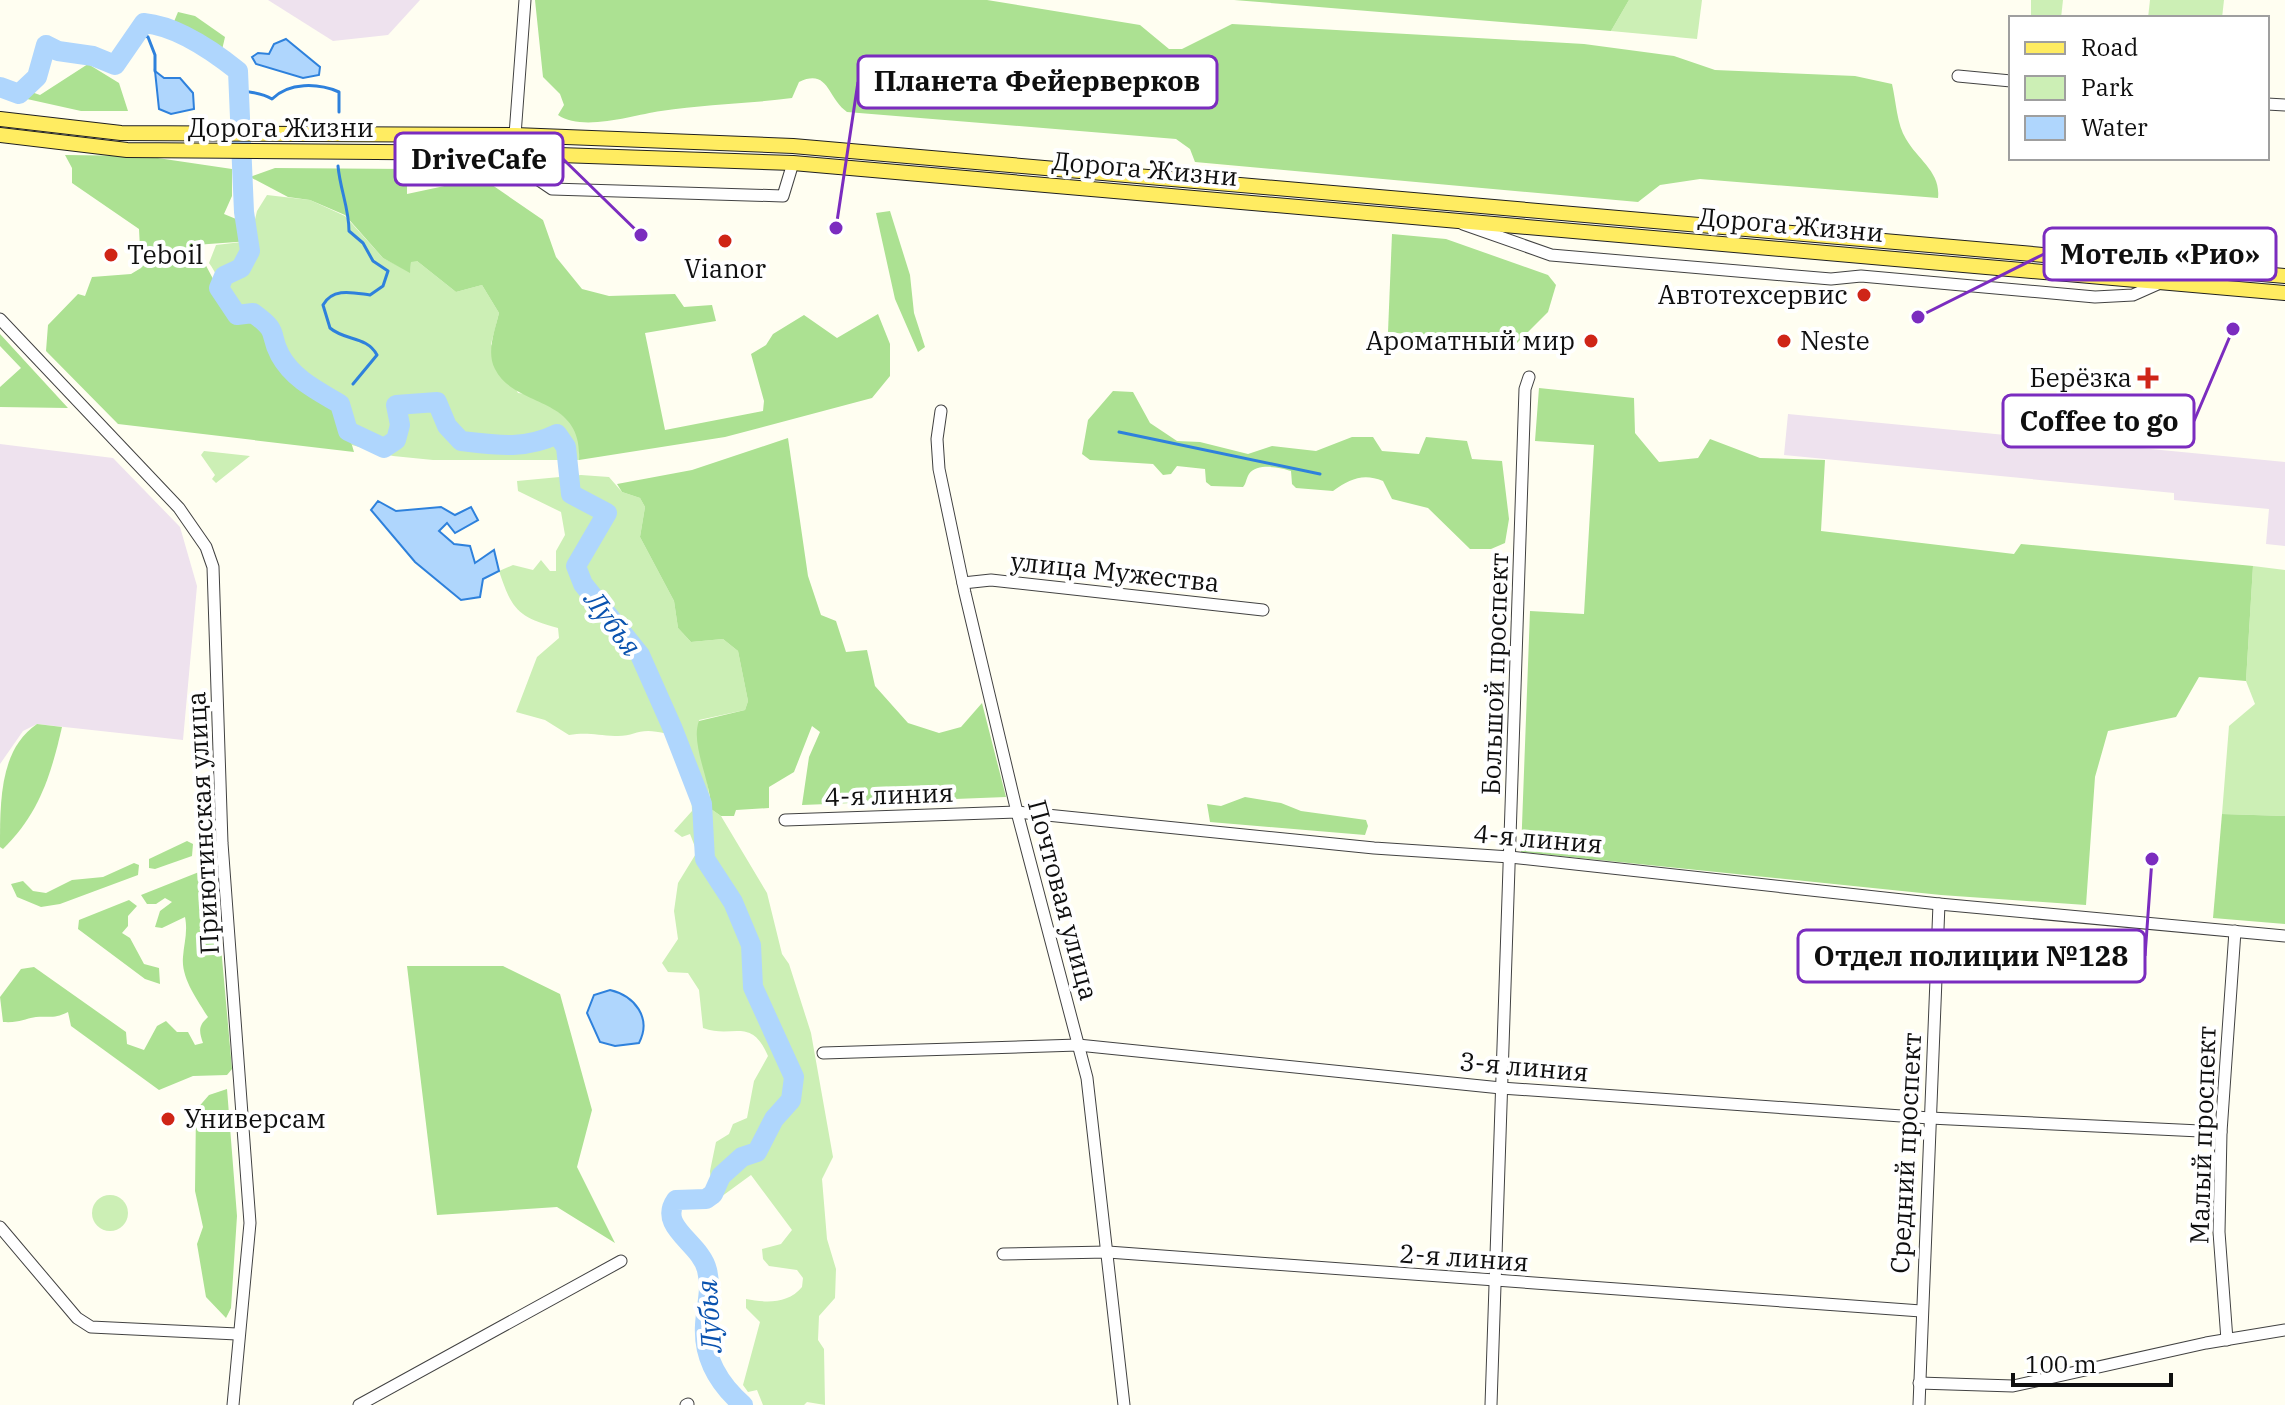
<svg xmlns="http://www.w3.org/2000/svg" width="2285" height="1405" font-family="'IBM Plex Serif',serif">
<style>
.industrial{fill:#eee2ee}
.green{fill:#ccefb5}
.forest{fill:#ace192}
.water{fill:#afd6fd;stroke:#2e81dc;stroke-width:2}
.lines{fill:none;stroke-linecap:round;stroke-linejoin:round}
.stream{stroke:#2e81dc;stroke-width:3}
.river{stroke:#afd6fd;stroke-width:20}
.minor-casing{stroke:#424242;stroke-width:13}
.major-casing{stroke:#202020;stroke-width:16}
.minor{stroke:#fff;stroke-width:11}
.major{stroke:#ffec61;stroke-width:14}
.poi-dot{fill:#cf2517;stroke:#fff;stroke-width:3}
.labels{text-anchor:middle;stroke-width:8;stroke-linejoin:round;paint-order:stroke}
.street-label{font-size:26px;fill:#0f0f0f;stroke:#fff}
.poi-label{font-size:26px;fill:#0f0f0f;stroke:#fff;text-anchor:start}
.water-label{font-size:28px;font-style:italic;fill:#0952af;stroke:#fff}
.leader{fill:none;stroke:#7b2cbf;stroke-width:3}
.callout-dot{fill:#7b2cbf;stroke:#fff;stroke-width:3}
.callout{fill:#fff;stroke:#7b2cbf;stroke-width:3}
.callout-label{font-size:28px;text-anchor:middle;font-weight:bold;fill:#0f0f0f}
</style>
<rect width="100%" height="100%" fill="#fffef1"/>
<!-- industrial -->
<g class="industrial">
<path d="M268,0H420L388,35L333,41Z"/>
<path d="M1788,414L2285,462V546L2266,544L2269,509L2174,500V493L1784,455Z"/>
<path d="M0,444L113,458L180,527L197,586L183,740L37,724L23,731L0,764Z"/>
</g>
<!-- green -->
<g class="green">
<path d="M1629,0H1702L1697,39L1611,31Z"/>
<path d="M2031,0H2063L2061,18H2031Z"/>
<path d="M2150,0H2224L2222,18H2148Z"/>
<path d="M267,195L310,200L345,216L383,258L410,272L411,261H417L456,292L482,285L499,313L491,344L518,393C538,395 568,415 578,433C582,441 580,451 579,460H433L393,456L352,445L340,404C310,386 280,372 276,334L246,313L237,315C221,299 222,280 209,263L216,245L250,241L257,211Z"/>
<path d="M204,451L250,456L216,483L212,479L215,475L201,455Z"/>
<path d="M581,475L609,477L622,492L640,498L645,507L640,537L674,601L678,628L691,642L723,639L738,651L748,701L745,710L699,720L711,809L721,816L767,893L782,954L789,964L811,1033L833,1157L822,1179L827,1239L836,1269L835,1298L819,1316L818,1340L824,1349L825,1405L807,1402L804,1405H763L757,1390L748,1392L743,1385L760,1322L746,1308V1299C766,1303 788,1304 802,1287L803,1278L797,1270L769,1266L763,1259L762,1249L781,1244L792,1230L751,1175L714,1202L695,1203L696,1195L706,1193L711,1186L710,1171L716,1142L729,1134L733,1124L747,1118L754,1081L768,1056C751,1016 733,1039 703,1028L699,990L688,973L668,972L662,963L678,939L674,911L678,883L697,852L690,834L682,837L674,831L692,811L691,792L667,734C637,726 637,737 615,736C597,735 586,732 569,735L545,720L516,712L537,657L559,638L558,628C518,617 512,610 499,571L513,565L533,570L541,560L550,571H556V551L565,535L561,512L518,491L517,481Z"/>
<path d="M2253,566L2285,570V816L2222,814L2229,726L2255,704L2246,681Z"/>
<circle cx="110" cy="1213" r="18"/>
</g>
<!-- forest -->
<g class="forest">
<path d="M535,0H987L1140,25L1169,49H1182L1232,24L1584,44L1674,56L1715,70L1855,76L1892,84C1896,101 1897,125 1906,139C1918,160 1941,172 1938,198L1700,179L1660,185L1638,202L1195,162L1190,149L1176,139L847,112C827,98 829,68 799,82L792,98C748,104 704,104 661,111C633,115 583,132 558,115L564,105L560,94L543,77Z"/>
<path d="M1234,0H1629L1611,31Z"/>
<path d="M178,12L195,16L225,37L222,50L173,24Z"/>
<path d="M88,64L119,83L128,111H81L0,93V81L40,95Z"/>
<path d="M65,155L144,156L232,169V196L224,214L253,226L250,241L195,245L228,307L237,315L253,313C281,333 268,333 280,355C293,379 318,391 340,404L354,452L118,424L46,351L48,325L78,294L85,296L92,277L131,274L141,268L139,229L72,183V168Z"/>
<path d="M275,168L407,169V194L482,178L543,220L556,257L582,289L609,296L675,294L684,307L712,305L716,321L645,333L665,430L763,411L764,401L751,354L766,345L773,334L804,315L837,338L878,314L890,344V376L872,398L725,437L579,460C583,395 515,409 495,369C486,352 495,330 499,313L482,285L456,292L417,261L411,262L410,273L383,258L345,215L310,200L288,197L250,177Z"/>
<path d="M890,211L910,275L914,313L925,347L918,352L895,299L876,213Z"/>
<path d="M1392,234L1446,239L1548,275L1556,285L1548,312L1514,346L1388,332Z"/>
<path d="M0,334L68,408L0,407V387L21,368L0,346Z"/>
<path d="M1539,388L1634,398L1635,433L1659,462L1698,458L1710,439L1760,458L1825,460L1821,531L2014,554L2021,544L2253,566L2246,681L2199,677L2176,717L2108,731L2095,777L2086,905L1941,895L1521,852L1530,611L1584,614L1594,445L1535,441Z"/>
<path d="M1113,391L1133,392L1150,423L1177,441L1200,442L1248,454L1272,446L1316,451L1352,437H1373L1382,451L1419,454L1426,437L1467,441L1472,459L1502,461L1509,519L1505,543L1491,549H1470L1428,508L1392,499L1383,481C1363,473 1350,479 1333,491L1296,488L1292,484L1291,471C1280,467 1257,463 1249,474C1246,479 1246,484 1243,487L1211,486L1206,482L1205,469L1177,466L1171,474L1163,475L1153,464L1090,460L1082,454L1088,420Z"/>
<path d="M788,438L808,576L821,615L836,621L846,652L867,650L875,686L908,723L939,733L961,727L982,703L1006,797L802,805L809,757L820,732L812,726L794,772L769,787V808L736,810L734,816H721L711,809C711,781 690,744 699,721L745,710L748,701L738,651L723,639L691,642L678,628L674,601L640,537L645,507L640,498L622,492L617,484L692,470Z"/>
<path d="M37,724L62,727C51,775 39,814 3,849L0,847C0,800 0,749 37,724Z"/>
<path d="M1245,797L1281,803L1301,811L1366,820L1368,826L1365,835L1210,822L1207,804L1221,806Z"/>
<path d="M2222,814L2285,816V924L2213,918Z"/>
<path d="M187,841L193,844L192,856L155,869L149,868V859Z"/>
<path d="M134,863L139,865L138,875L60,904L41,907L17,897L11,884L23,881L33,891L46,893L72,880L103,877Z"/>
<path d="M204,870L215,880L232,1069L227,1075L193,1076L159,1090L71,1026L68,1012C54,1019 50,1016 36,1017C23,1019 20,1023 3,1022L0,997L21,969L34,967L126,1032L127,1044L144,1050L157,1026L166,1021L177,1032H188L195,1045L203,1043C199,1031 198,1026 208,1017C197,999 181,978 183,957C184,943 188,932 185,917L162,928L155,927L160,911L172,902L165,898L156,904H147L141,895Z"/>
<path d="M129,900L137,906L128,916V926L122,933L130,938L144,964L159,968L160,984L145,979L78,929L79,920Z"/>
<path d="M407,966H503L560,994L592,1110L577,1167L615,1243L557,1207L437,1215Z"/>
<path d="M227,1089L237,1216L231,1308L226,1318L206,1297L197,1244L203,1227L195,1191L196,1110L209,1095Z"/>
</g>
<!-- water -->
<g class="water">
<path d="M286,39L320,67L319,75L303,78L256,64L252,57L258,53L269,54L274,44Z"/>
<path d="M155,71L164,78H180L193,93L194,109L171,114L159,109Z"/>
<path d="M378,501L396,511L441,507L455,515L471,507L478,520L455,533L447,523L439,531L454,544L470,546L475,563L494,550L499,571L483,579L480,597L461,600L415,562L371,510Z"/>
<path d="M610,990C635,996 652,1018 639,1043L615,1046L600,1042L587,1013L594,995Z"/>
</g>
<g class="lines">
<!-- stream -->
<g class="stream">
<path d="M144,23L143,35L148,37L155,55V71"/>
<path d="M237,88C248,94 259,91 272,99C289,82 318,83 339,92V112"/>
<path d="M338,166C340,189 349,208 349,231L363,243L373,261L388,271L383,286L370,295C354,293 333,287 323,305L330,328C345,341 367,336 377,355L353,384"/>
<path d="M1119,432L1320,474"/>
</g>
<!-- river -->
<path class="river" d="M0,87L19,94L37,77L46,45L58,51L93,56L115,65L144,23C176,26 213,51 238,71L244,212L250,251L241,268L224,276L219,288L237,315L253,313C281,333 268,333 280,355C293,379 318,391 340,404L348,431L384,448L396,440L400,425L396,405L437,402L447,426L461,441C495,445 525,450 557,434L566,447L571,494L607,513L576,566L583,584L640,655L672,727L702,804L705,859L733,902L751,945L753,987L794,1077L791,1100L774,1119L757,1152L742,1157L721,1176L713,1194L706,1199L676,1200C657,1227 701,1243 707,1270C712,1290 706,1305 705,1325C703,1358 719,1384 743,1405"/>
<!-- minor casing -->
<g class="minor-casing">
<g id="minor">
<path d="M1958,76L2011,81"/>
<path d="M2267,104L2285,105"/>
<path d="M515,135L525,0"/>
<path d="M499,153L552,189L783,196L793,163"/>
<path d="M1463,224L1551,255L1831,279L1861,276L2095,297L2133,295L2160,283"/>
<path d="M0,319L179,508L206,547L213,567L222,843L250,1223L233,1405"/>
<path d="M941,411L937,439L939,469L965,593L1017,812L1087,1078L1124,1405"/>
<path d="M963,583L991,580L1263,610"/>
<path d="M785,820L1017,812L1374,848L1510,857L1939,904L2285,936"/>
<path d="M823,1053L1078,1045L1501,1088L1930,1118L2221,1132"/>
<path d="M0,1227L77,1318L91,1327L237,1334"/>
<path d="M1003,1254L1108,1252L1921,1311"/>
<path d="M2227,1340L2219,1232L2221,1132L2235,931"/>
<path d="M1919,1383L2013,1386L2206,1343L2285,1330"/>
<path d="M359,1405L621,1261"/>
<path d="M686,1405L688,1404"/>
<path d="M1491,1405L1525,389L1529,377"/>
<path d="M1919,1405L1939,904"/>
</g>
</g>
<!-- major casing -->
<g class="major-casing">
<g id="major">
<path d="M0,119L121,133L515,135L793,146L2285,276"/>
<path d="M0,135L127,150L498,153L793,163L2285,293"/>
</g>
</g>
<!-- minor -->
<use href="#minor" class="minor"/>
<!-- major -->
<use href="#major" class="major"/>
</g>
<!-- markers -->
<g class="poi-dot">
<circle cx="725" cy="241" r="8"/>
<circle cx="111" cy="255" r="8"/>
<circle cx="1864" cy="295" r="8"/>
<circle cx="1591" cy="341" r="8"/>
<circle cx="1784" cy="341" r="8"/>
<path d="M2144 366h8v8h8v8h-8v8h-8v-8h-8v-8h8z"/>
<circle cx="168" cy="1119" r="8"/>
</g>
<g class="labels">
<!-- street labels -->
<g class="street-label">
<text x="281" y="137">Дорога Жизни</text>
<text transform="translate(1145 169) rotate(5)" y="9">Дорога Жизни</text>
<text transform="translate(1791 225) rotate(5)" y="9">Дорога Жизни</text>
<text transform="translate(1115 572) rotate(6)" y="9">улица Мужества</text>
<text transform="translate(1495 674) rotate(-88)" y="9">Большой проспект</text>
<text transform="translate(889 795) rotate(-2)" y="9">4-я линия</text>
<text transform="translate(203 823) rotate(-93)" y="9">Приютинская улица</text>
<text transform="translate(1538 839) rotate(5)" y="9">4-я линия</text>
<text transform="translate(1063 900) rotate(75)" y="9">Почтовая улица</text>
<text transform="translate(1524 1067) rotate(5)" y="9">3-я линия</text>
<text transform="translate(2203 1135) rotate(-88)" y="9">Малый проспект</text>
<text transform="translate(1906 1153) rotate(-87)" y="9">Средний проспект</text>
<text transform="translate(1464 1258) rotate(4)" y="9">2-я линия</text>
</g>
<!-- poi labels -->
<g class="poi-label">
<text x="127" y="264">Teboil</text>
<text x="725" y="278" text-anchor="middle">Vianor</text>
<text x="1848" y="304" text-anchor="end">Автотехсервис</text>
<text x="1575" y="350" text-anchor="end">Ароматный мир</text>
<text x="1800" y="350">Neste</text>
<text x="2132" y="387" text-anchor="end">Берёзка</text>
<text x="184" y="1128">Универсам</text>
</g>
<!-- water labels -->
<g class="water-label">
<text transform="translate(613 623) rotate(53)" y="10">Лубья</text>
<text transform="translate(709 1316) rotate(-94)" y="10">Лубья</text>
</g>
</g>
<!-- callouts -->
<path class="leader" d="M836 228L858 82M641 235L563 159M1918 317L2044 254M2233 329L2194 421M2152 859L2145 956"/>
<g class="callout-dot">
<circle cx="836" cy="228" r="8"/>
<circle cx="641" cy="235" r="8"/>
<circle cx="1918" cy="317" r="8"/>
<circle cx="2233" cy="329" r="8"/>
<circle cx="2152" cy="859" r="8"/>
</g>
<g class="callout">
<rect x="858" y="56" width="359" height="52" rx="8"/>
<rect x="395" y="133" width="168" height="52" rx="8"/>
<rect x="2044" y="228" width="232" height="52" rx="8"/>
<rect x="2003" y="395" width="191" height="52" rx="8"/>
<rect x="1798" y="930" width="347" height="52" rx="8"/>
</g>
<g class="callout-label">
<text x="1037" y="91">Планета Фейерверков</text>
<text x="479" y="169">DriveCafe</text>
<text x="2160" y="264">Мотель «Рио»</text>
<text x="2099" y="431">Coffee to go</text>
<text x="1971" y="966">Отдел полиции №128</text>
</g>
<!-- legend -->
<rect x="2009" y="16" width="260" height="144" fill="#ffffff" stroke="#9f9f9f" stroke-width="2"/>
<rect x="2025" y="42" width="40" height="12" fill="#ffec61" stroke="#9f9f9f" stroke-width="2"/>
<text x="2081" y="56" font-size="24" fill="#0f0f0f">Road</text>
<rect x="2025" y="76" width="40" height="24" fill="#ccefb5" stroke="#9f9f9f" stroke-width="2"/>
<text x="2081" y="96" font-size="24" fill="#0f0f0f">Park</text>
<rect x="2025" y="116" width="40" height="24" fill="#afd6fd" stroke="#9f9f9f" stroke-width="2"/>
<text x="2081" y="136" font-size="24" fill="#0f0f0f">Water</text>
<!-- scale -->
<path d="M2013 1373v12h158v-12" fill="none" stroke="#0f0f0f" stroke-width="4"/>
<text x="2025" y="1373" font-size="24" fill="#0f0f0f" stroke="#ffffff" stroke-width="6" paint-order="stroke">100 m</text>
</svg>
